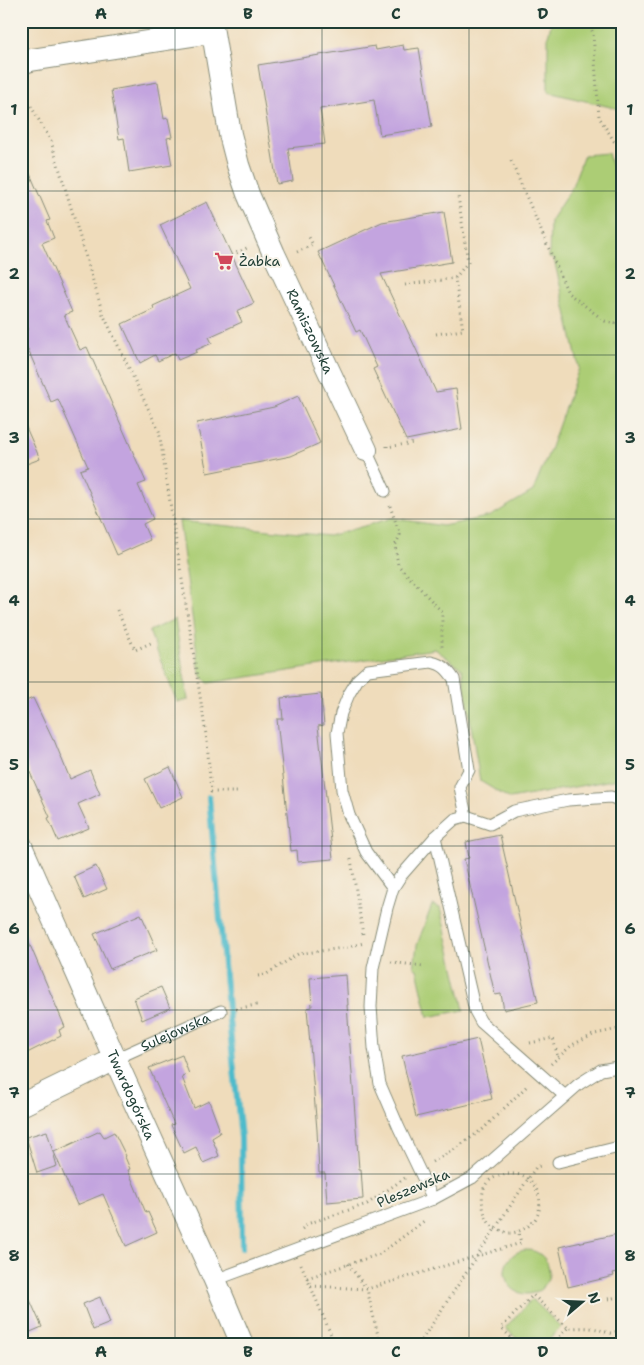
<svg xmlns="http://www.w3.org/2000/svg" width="644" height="1365" font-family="'Shantell Sans',sans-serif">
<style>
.green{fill:#accd75;stroke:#668554}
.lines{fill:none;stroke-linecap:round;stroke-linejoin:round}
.stream{stroke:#50bbcb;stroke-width:6}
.building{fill:#c3a4df}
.lane-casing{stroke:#878c78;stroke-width:13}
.street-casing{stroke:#878c78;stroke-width:24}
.path{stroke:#878c78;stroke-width:3;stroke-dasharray:1 4;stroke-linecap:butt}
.lane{stroke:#fff;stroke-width:11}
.street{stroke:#fff;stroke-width:22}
.grid{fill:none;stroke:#1f3d34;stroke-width:1;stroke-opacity:0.55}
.labels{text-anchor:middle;stroke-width:4;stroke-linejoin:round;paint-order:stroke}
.poi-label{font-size:14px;fill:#1f3d34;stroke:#f7f3e8;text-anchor:start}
.street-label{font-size:14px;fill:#1f3d34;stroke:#f7f3e8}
.neatline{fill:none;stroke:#1f3d34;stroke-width:2}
.grid-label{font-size:16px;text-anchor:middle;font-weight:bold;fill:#1f3d34}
</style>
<rect width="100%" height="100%" fill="#f7f3e8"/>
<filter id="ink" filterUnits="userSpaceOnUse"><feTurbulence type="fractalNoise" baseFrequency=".02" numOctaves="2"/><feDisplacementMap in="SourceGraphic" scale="10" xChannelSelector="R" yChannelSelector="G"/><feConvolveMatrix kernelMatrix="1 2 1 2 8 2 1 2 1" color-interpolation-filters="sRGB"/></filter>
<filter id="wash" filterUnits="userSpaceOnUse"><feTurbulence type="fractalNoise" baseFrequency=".0096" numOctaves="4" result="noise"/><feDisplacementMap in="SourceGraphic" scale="20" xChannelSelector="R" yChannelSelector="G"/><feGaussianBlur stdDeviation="1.12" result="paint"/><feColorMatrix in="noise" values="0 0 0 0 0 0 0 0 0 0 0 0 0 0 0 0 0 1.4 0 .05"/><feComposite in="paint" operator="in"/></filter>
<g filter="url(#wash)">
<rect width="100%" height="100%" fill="#efdcbb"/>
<!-- green -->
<g class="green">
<path d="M552,21H623V110L548,92V36Z"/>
<path d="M608,153L615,179H623V778L510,799L480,781L462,669L435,649L208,683L200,674L179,521L329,536L392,518L443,526L491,516L533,491L550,450L579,368L554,259L549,258L550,221L571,189L584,155Z"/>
<path d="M175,619L188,700L177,702L149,631Z"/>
<path d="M432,905L440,908L464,1010L428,1017L417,969L414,968L417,945Z"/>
<circle cx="527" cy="1272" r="22"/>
<path d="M532,1299L561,1327L545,1344H523L505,1328Z"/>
</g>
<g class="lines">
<!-- stream -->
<path class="stream" d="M209,797L229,1020L241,1138L242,1248"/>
</g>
<g id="blocks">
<!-- building -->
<g class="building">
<path d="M403,45L404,50L419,48L432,127L380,135L374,100L320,109L325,144L288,148L293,181L277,184L258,65L375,46L376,50Z"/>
<path d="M158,82L164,119L168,118L172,137L167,138L172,165L129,172L124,138L119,139L111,90Z"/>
<path d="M21,153L50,220L47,221L54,238L42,243L72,312L64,315L80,350L87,347L146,482L138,485L153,519L143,524L150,540L117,555L80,470L88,467L58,399L51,402L21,334V332L28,329L21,313Z"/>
<path d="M207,202L254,303L237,311L242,322L209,337L212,343L196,350L197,352L178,360L175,353L158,361L155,355L140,363L122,324L154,309L153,306L190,289L160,225Z"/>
<path d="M444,212L452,262L381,274L436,392L456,389L462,429L406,440L373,369L377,367L360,330L356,332L318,252L382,222Z"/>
<path d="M298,396L320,443L291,456L207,473L197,423L274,407Z"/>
<path d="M21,416L40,459L21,466Z"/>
<path d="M321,694L324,725L318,726L333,859L298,862L297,850L291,851L277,719H283L281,698Z"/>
<path d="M33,698L53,740H54L70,779L90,770L100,794L78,804L89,828L58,841L48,818L50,817L28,768L21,749V703Z"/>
<path d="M170,767L183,797L159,808L145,779Z"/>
<path d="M500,835L538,1002L504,1010L501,994L495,995L464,859L469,858L466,842Z"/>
<path d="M96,866L107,889L84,899L74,876Z"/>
<path d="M141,914L157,950L110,969L94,934Z"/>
<path d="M21,924L65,1027L59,1030L61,1036L21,1056Z"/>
<path d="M346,975L348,1005H347L359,1169H361L363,1199L327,1202L325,1173H319L317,1130L307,1008L312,1007L310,978Z"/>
<path d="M161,987L170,1008L142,1020L134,998Z"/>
<path d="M478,1039L492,1099L416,1117L402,1056Z"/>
<path d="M182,1055L189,1074L182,1077L194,1108L209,1101L219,1128L218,1129L220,1133L212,1138L219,1156L203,1163L196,1147L184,1153L171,1125L174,1124L149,1068Z"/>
<path d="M47,1131L57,1166L37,1173L26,1137Z"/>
<path d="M100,1131L104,1137L114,1132L126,1156L125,1157L130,1169L128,1170L146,1213L148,1212L157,1232L126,1246L103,1194L77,1205L54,1152Z"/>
<path d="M618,1234H623V1271L613,1273L614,1276L568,1287L559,1247Z"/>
<path d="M21,1280L42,1327L21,1336Z"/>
<path d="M100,1297L110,1323L93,1330L83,1304Z"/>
</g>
</g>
</g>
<g filter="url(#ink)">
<use href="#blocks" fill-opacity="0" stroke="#878c78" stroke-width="1"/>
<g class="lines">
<!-- lane casing -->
<g class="lane-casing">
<g id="lane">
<path d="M366,450L385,491"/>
<path d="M435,837L475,1011L481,1022L565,1096"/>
<path d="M393,888L366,852L349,815L342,790L337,733L341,713L349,694L358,679L368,670L431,662C444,665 447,669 454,679L469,770L460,787L466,816"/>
<path id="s1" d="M115,1059L221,1011"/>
<path d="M558,1162L623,1146"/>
<path d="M433,1199L399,1128L380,1084L374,1048L371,1007L373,968L387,908L393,888L400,877L435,837L455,819L466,816L490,824L514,811L568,800L611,797L623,802"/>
<path d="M215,1280L433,1199L472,1178L579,1084L601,1070L623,1066"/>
</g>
</g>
<!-- street casing -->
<g class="street-casing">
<g id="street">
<path id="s2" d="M211,21L230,134L238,165L248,194L274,254L366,450"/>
<path d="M21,63L31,60L212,32"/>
<path id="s3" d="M21,846L115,1059L215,1280L242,1344"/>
<path d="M21,1105L115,1059"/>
</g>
</g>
<!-- path -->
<g class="path">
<path d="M588,21L593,33L599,117L614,141L623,146"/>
<path d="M21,89L51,141L103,314L159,431L207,741L211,792H240"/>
<path d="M511,161L568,293L605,321L623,324"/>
<path d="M297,252L313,245L309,237"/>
<path d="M232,255L249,247"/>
<path d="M405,285L455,278"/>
<path d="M436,334L463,330L455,278L468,262L458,196"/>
<path d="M387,446V447L413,443"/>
<path d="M390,506L400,535L395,546L398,565L442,612V650"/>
<path d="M117,610L135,650L153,642"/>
<path d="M351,859L363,935"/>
<path d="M391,962L422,966"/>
<path d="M258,976L265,975L298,954L343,948L364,943"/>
<path d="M236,1009L260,1004"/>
<path d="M530,1043L553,1038L558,1058"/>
<path d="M551,1064L572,1045L595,1034L623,1028"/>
<path d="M432,1162L455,1149L483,1129L528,1085"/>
<path d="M508,1174C513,1174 520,1174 524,1176C537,1183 544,1202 537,1216C533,1225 520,1233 509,1233C506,1233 504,1231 501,1231C501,1230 495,1229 494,1228C482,1219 477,1189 490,1180C496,1176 502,1175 508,1174Z"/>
<path d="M302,1229L310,1223L367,1204L405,1178"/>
<path d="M301,1264L335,1344"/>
<path d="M348,1264L367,1289L380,1344"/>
<path d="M307,1278L380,1254L424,1221"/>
<path d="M311,1286L367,1289L521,1243L518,1230"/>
<path d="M608,1299L623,1296"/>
<path d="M419,1344L528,1179L536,1167L543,1165"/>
<path d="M518,1344L501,1328L533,1295L568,1328C577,1328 588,1327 597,1329C610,1333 610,1336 623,1327"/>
<path d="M553,1344L568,1328"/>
</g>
<!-- lane -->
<use href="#lane" class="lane"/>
<!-- street -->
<use href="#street" class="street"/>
</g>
</g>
<!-- grid -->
<path class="grid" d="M175,21V1344M322,21V1344M469,21V1344M21,191H623M21,355H623M21,519H623M21,682H623M21,846H623M21,1010H623M21,1174H623"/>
<!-- icons -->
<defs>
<g id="supermarket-bare" transform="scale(1.5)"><path d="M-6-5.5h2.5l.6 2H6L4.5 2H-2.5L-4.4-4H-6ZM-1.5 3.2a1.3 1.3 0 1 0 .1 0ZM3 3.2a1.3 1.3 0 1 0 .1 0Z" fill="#d1495b" stroke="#f7f3e8" stroke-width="2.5" paint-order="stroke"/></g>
</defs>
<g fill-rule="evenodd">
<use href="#supermarket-bare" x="224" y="261"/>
</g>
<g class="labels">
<!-- poi labels -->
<g class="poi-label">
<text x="239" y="266">Żabka</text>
</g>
<!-- street labels -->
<g class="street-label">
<text dy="5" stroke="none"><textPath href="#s2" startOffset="328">Ramiszowska</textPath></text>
<text dy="5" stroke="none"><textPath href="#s1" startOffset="66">Sulejowska</textPath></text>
<text dy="5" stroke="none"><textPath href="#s3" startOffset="272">Twardogórska</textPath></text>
<text transform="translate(413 1188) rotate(-23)" y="5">Pleszewska</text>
</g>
</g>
<!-- margin -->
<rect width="644" height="1365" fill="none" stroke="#f7f3e8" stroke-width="55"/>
<!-- north arrow -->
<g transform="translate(582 1302) rotate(71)" stroke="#f7f3e8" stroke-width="4" paint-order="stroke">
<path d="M0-4L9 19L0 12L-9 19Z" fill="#1f3d34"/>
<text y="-8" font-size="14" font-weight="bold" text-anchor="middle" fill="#1f3d34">N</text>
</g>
<rect x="28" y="28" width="588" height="1310" class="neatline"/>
<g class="grid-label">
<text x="101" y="19">A</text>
<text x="248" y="19">B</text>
<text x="396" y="19">C</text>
<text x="543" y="19">D</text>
<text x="14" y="115">1</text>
<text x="630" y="115">1</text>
<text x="14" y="279">2</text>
<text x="630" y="279">2</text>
<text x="14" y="443">3</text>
<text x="630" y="443">3</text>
<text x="14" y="606">4</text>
<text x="630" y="606">4</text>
<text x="14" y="770">5</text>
<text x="630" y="770">5</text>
<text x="14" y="934">6</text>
<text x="630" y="934">6</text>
<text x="14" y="1098">7</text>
<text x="630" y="1098">7</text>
<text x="14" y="1261">8</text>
<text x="630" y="1261">8</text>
<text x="101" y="1357">A</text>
<text x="248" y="1357">B</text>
<text x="396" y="1357">C</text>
<text x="543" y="1357">D</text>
</g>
</svg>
